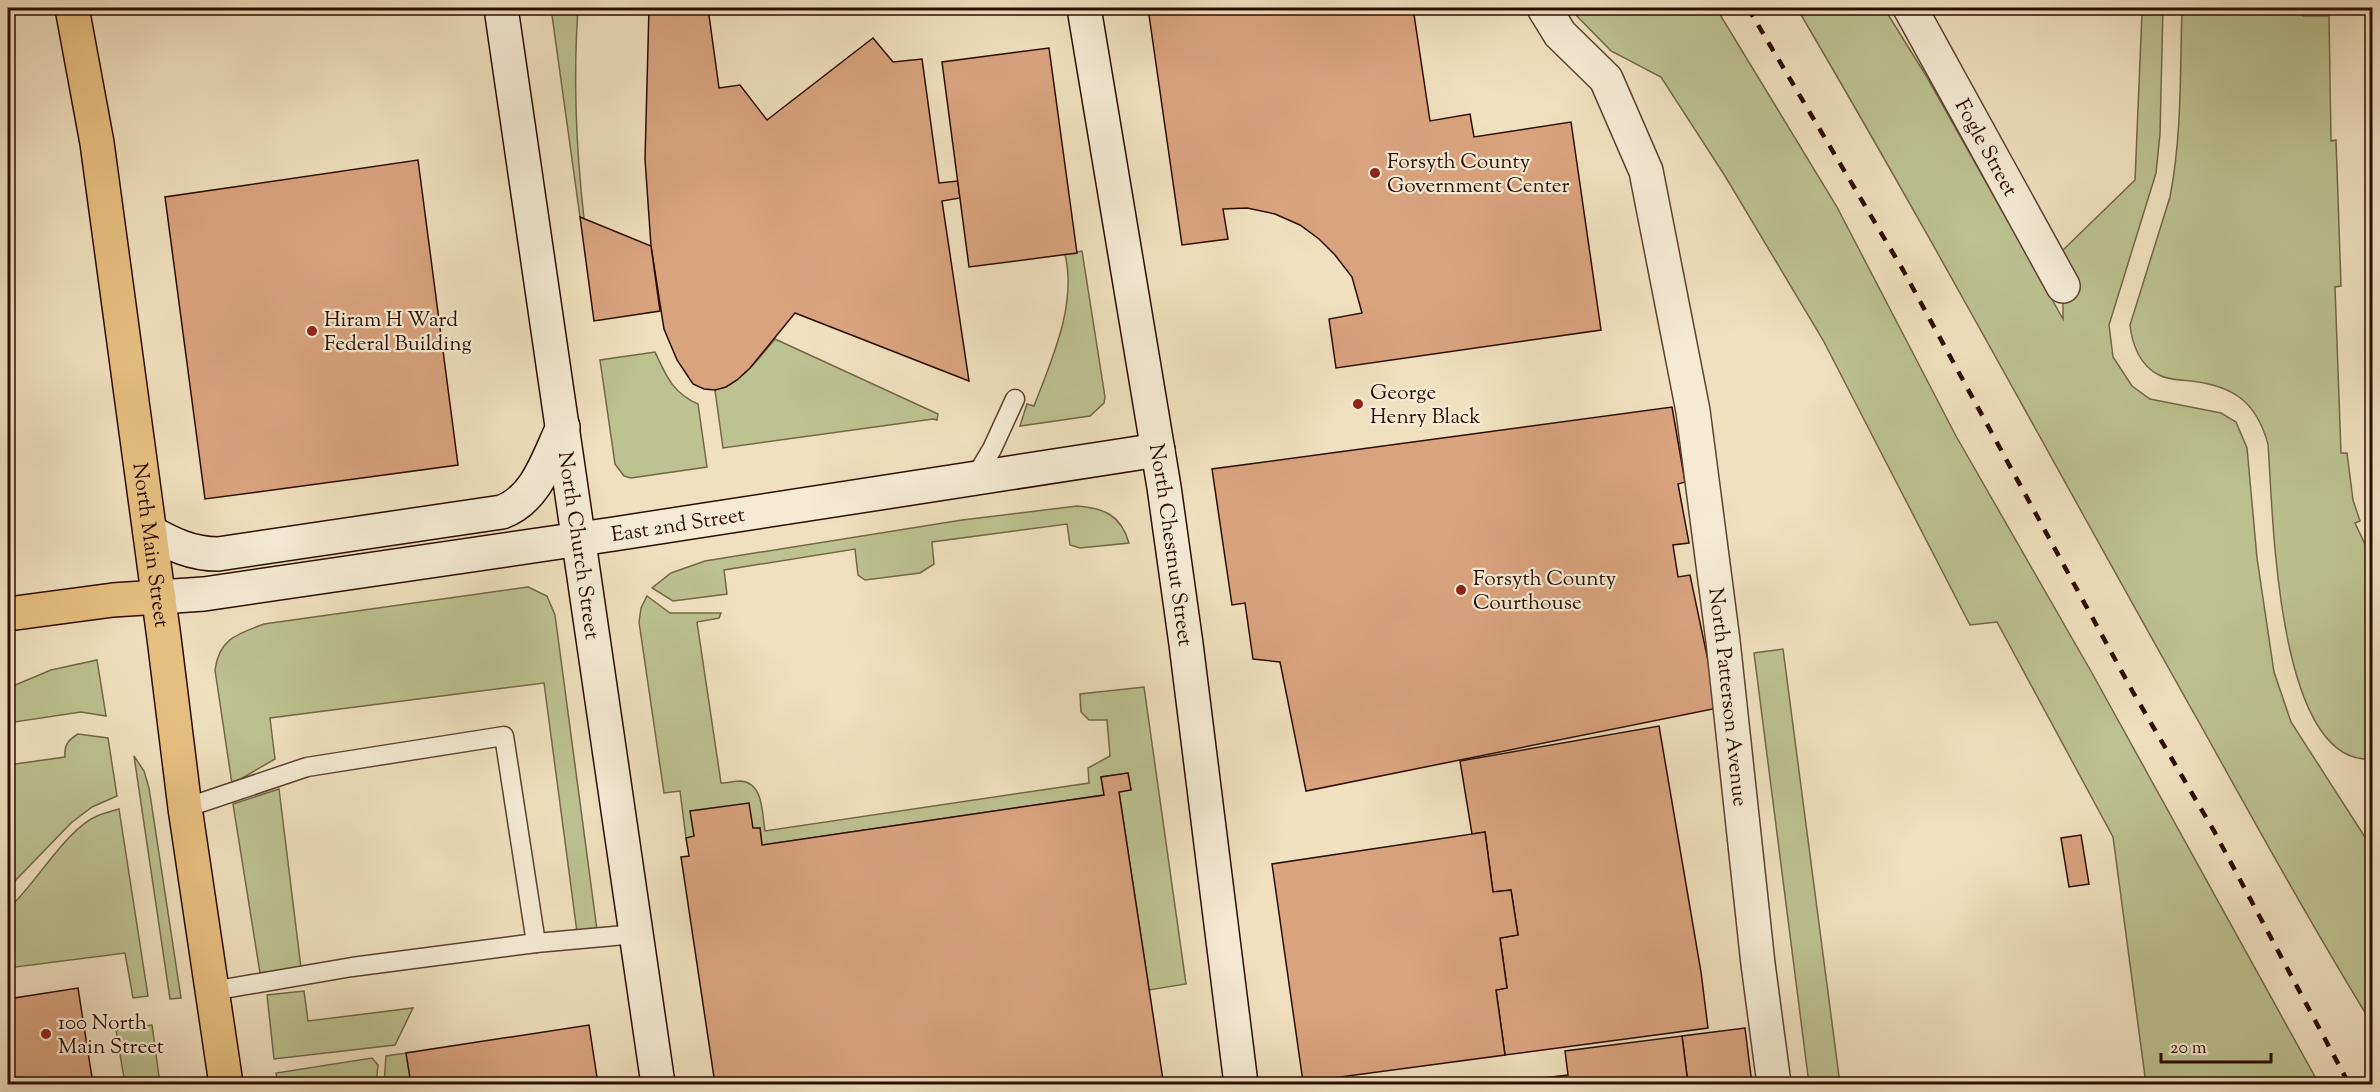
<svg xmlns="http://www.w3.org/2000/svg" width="2380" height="1092" font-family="'Sorts Mill Goudy',serif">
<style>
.green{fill:#bcc290;stroke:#746749;stroke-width:1.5}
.building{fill:#d9a37e;stroke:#2c0c02;stroke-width:1.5}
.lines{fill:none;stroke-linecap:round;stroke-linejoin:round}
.lane-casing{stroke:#5d4131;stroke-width:21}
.street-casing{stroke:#5d4131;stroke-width:36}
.secondary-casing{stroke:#2c0c02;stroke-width:36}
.primary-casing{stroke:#2c0c02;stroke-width:36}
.lane{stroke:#f5ebd5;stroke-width:18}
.street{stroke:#f5ebd5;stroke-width:33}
.secondary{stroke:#f5ebd5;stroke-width:33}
.primary{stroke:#e8c080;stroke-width:33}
.rail{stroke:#2c0c02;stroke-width:4.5;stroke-dasharray:10 10;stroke-linecap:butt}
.poi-dot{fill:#8f2418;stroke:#f5ebd5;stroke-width:2}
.labels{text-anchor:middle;stroke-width:4.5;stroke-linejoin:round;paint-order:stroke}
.street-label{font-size:21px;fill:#2c0c02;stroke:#f5ebd5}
.poi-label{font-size:21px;fill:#2c0c02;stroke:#f5ebd5;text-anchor:start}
</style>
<rect width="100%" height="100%" fill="#f0e0bf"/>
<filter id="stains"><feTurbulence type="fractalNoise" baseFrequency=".00333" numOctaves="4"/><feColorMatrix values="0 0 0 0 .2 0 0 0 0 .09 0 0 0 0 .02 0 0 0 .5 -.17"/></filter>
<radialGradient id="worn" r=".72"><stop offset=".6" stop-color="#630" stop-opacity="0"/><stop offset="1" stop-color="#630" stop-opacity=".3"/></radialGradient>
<!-- green -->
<g class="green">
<path d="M551,8H578C573,79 576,148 584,219L580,217Z"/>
<path d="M1569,8H1716L1837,207L1956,436L2092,673L2319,1084H2146L2113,837L1997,622L1970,625L1823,340L1725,176L1661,77L1611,51Z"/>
<path d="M1797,8H1884L1925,74L2063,319V250L2135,180L2142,13L2139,8H2163L2160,134L2156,173L2109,325L2113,357L2132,386L2150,399L2221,413L2236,422L2247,448L2257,558L2274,672L2291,722L2372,848V1024C2312,926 2256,825 2200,724C2065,485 1936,244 1797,8Z"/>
<path d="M2182,8H2303V16H2329L2331,141L2336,140L2341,286L2335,287L2341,453H2347L2353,500L2360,521L2355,523L2372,559V759C2275,766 2273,508 2268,444C2256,401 2233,386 2191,381C2181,380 2168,380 2159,375C2140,366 2132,344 2130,325L2170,197C2182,135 2180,71 2182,8Z"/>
<path d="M1082,251L1105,397L1104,403L1090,416L1020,426L1027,404L1034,406C1052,359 1077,305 1065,254Z"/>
<path d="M775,339L938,414L937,420L933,419L723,448L715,390C742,383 758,359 775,339Z"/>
<path d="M655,352C666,376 673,393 698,404L707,467L631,478L624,476L615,464L600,360Z"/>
<path d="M1077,506C1104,508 1121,515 1129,543L1080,548L1070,545L1067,524L932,542L934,564L920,573L865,580L858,575L855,549L724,570L727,594L673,601L652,588L671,573L705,561L962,520Z"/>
<path d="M528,587L547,596L555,615L597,930L577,932L544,683L270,718L275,759L232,784L215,670C219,639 237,634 264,624Z"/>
<path d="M647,596L670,613H721L719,618L697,622L721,783C727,783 735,781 741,781C764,783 762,815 765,831L1089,783L1088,768L1110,756L1107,720H1089L1081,712L1080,694L1144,687L1186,984L1149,990L1119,792L1131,790L1128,773L1101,777L1104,795L762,845L760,828L686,838L680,791L664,793L639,622L641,608Z"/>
<path d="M1783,649L1840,1084H1809L1754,653Z"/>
<path d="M97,660L106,716L81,712L8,723V688L51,670Z"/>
<path d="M78,734L108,738L117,796L92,807L71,823L12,884L8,845V765L65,757C64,745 68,740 78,734Z"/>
<path d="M134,756L144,771L149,788L181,998L170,999Z"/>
<path d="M279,789L301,968L260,973L233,804Z"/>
<path d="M119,809L148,996L133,998L125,953L8,968L13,904C37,881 68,828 97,816C104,813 112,811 119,809Z"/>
<path d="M304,991L308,1021L413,1008L395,1045L274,1059L267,995Z"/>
<path d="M152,1025L160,1084H125L116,1030Z"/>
<path d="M406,1053L411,1084H384L386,1056Z"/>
<path d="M372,1058L378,1065L376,1084H278L276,1073Z"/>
</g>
<!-- building -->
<g class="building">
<path d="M649,8H708L719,88L740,85L767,120L873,38L893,62L922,59L939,183L958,181L960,198L942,201L969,381L795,313L750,368L737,380L726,387L715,390L704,389L693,384L677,360L664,329L651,246L645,159Z"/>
<path d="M1148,8H1413L1430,121L1470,114L1474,137L1571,122L1601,330L1336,368L1329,319L1362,313L1352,277L1335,255L1319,239L1300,225L1275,214L1247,208L1223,209L1228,239L1182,245Z"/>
<path d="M1049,48L1077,253L969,267L942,62Z"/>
<path d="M418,160L458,465L205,499L165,197Z"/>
<path d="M580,217L651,246L660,311L594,321Z"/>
<path d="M1672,407L1685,482L1678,484L1689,543L1673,545L1678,577L1690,575L1718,708L1306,791L1280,662L1253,659L1245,603L1232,605L1212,469Z"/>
<path d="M1659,726L1701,972L1708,1028L1505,1055L1496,990L1507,988L1500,938L1518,935L1511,890L1493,892L1485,832L1472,834L1460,761Z"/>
<path d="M1128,773L1131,790L1119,792L1163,1080L1133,1084H715L681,857L689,856L686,838L694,836L690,811L749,803L753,828H760L762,845L1104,795L1101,777Z"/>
<path d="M1485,832L1493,892L1511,890L1518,935L1500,938L1507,988L1496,990L1505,1055L1303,1082L1272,864Z"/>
<path d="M2081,835L2089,884L2069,887L2061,838Z"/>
<path d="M78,988L93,1084H8V999Z"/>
<path d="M589,1025L598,1084H411L406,1053Z"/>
<path d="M1745,1028L1752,1084H1688L1682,1036Z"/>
<path d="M1682,1036L1688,1084H1545L1544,1078L1568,1075L1565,1051Z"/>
</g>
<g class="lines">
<!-- lane casing -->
<g class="lane-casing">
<g id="lane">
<path d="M974,479L992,449L1015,399"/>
<path d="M185,808L307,767L504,736L536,943L352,967L212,991"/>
<path d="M536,943L636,934"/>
</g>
</g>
<!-- street casing -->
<g class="street-casing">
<g id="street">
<path id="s1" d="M1544,8L1560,34L1606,79L1646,171L1693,411L1723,641L1758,964L1774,1084"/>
<path id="s2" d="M1910,8L2063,286"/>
</g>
</g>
<!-- secondary casing -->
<g class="secondary-casing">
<g id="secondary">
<path id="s3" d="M501,8L658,1084"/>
<path id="s4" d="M1084,8L1164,487L1186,644L1241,1084"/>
<path d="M150,532C172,544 191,554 218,554L502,512C537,499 548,458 563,427"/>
<path id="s5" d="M159,597L204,594L614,534L1158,450"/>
</g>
</g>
<!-- primary casing -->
<g class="primary-casing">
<g id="primary">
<path id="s6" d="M72,8L97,143L164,638L185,808L226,1084"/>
<path d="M8,614L113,600L159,597"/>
</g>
</g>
<!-- lane -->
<use href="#lane" class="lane"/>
<!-- street -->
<use href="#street" class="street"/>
<!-- secondary -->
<use href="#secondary" class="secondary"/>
<!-- primary -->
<use href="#primary" class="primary"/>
<!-- rail -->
<path class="rail" d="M1748,8L1903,270L2134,694L2214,831L2349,1084"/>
</g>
<!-- markers -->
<g class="poi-dot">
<circle cx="1375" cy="173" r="6"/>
<circle cx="312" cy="331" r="6"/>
<circle cx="1358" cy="404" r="6"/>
<circle cx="1461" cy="590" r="6"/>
<circle cx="46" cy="1034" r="6"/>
</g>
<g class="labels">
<!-- street labels -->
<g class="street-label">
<text dy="7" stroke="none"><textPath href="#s2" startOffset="159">Fogle Street</textPath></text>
<text dy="7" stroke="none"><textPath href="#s5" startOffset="524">East 2nd Street</textPath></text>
<text dy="7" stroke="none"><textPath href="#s4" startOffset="544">North Chestnut Street</textPath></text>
<text dy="7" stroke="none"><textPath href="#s6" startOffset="543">North Main Street</textPath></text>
<text dy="7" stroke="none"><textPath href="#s3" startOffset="543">North Church Street</textPath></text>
<text dy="7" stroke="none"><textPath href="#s1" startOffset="728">North Patterson Avenue</textPath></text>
</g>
<!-- poi labels -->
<g class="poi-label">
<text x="1387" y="168">Forsyth County<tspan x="1387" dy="24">Government Center</tspan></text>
<text x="324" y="326">Hiram H Ward<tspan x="324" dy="24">Federal Building</tspan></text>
<text x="1370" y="399">George<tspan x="1370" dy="24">Henry Black</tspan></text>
<text x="1473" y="585">Forsyth County<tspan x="1473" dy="24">Courthouse</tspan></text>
<text x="58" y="1029">100 North<tspan x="58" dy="24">Main Street</tspan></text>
</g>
</g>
<!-- margin -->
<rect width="2380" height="1092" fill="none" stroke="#f0e0bf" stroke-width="30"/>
<rect x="9" y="9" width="2362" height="1074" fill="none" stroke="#2c0c02" stroke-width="3"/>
<rect x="15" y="15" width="2350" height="1062" fill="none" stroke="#2c0c02" stroke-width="1.5"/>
<!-- scale -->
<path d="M2161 1053v9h110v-9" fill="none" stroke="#2c0c02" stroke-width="3"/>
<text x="2170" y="1053" font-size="18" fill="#2c0c02" stroke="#f5ebd5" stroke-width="4.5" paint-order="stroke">20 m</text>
<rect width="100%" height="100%" filter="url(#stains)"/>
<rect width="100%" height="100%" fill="url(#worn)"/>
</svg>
